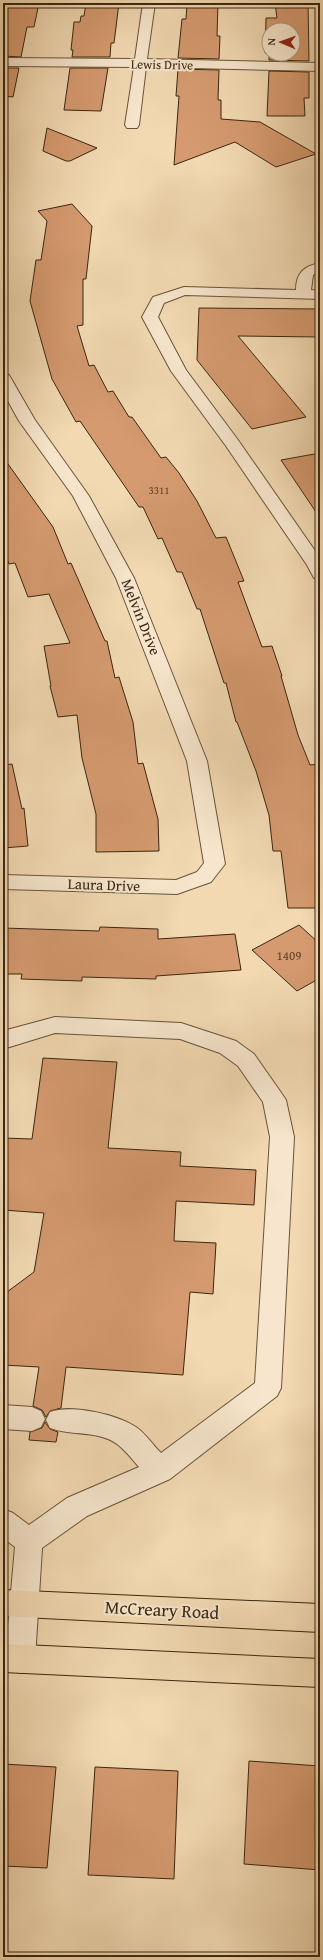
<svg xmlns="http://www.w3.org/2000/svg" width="323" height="1960" font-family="'Gentium Book Plus',serif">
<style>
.building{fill:#d59a6f;stroke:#3a2611}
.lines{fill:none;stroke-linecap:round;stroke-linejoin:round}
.minor-casing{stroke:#685339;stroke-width:2}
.major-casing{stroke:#3a2611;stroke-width:2}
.minor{fill:#f7e6cd;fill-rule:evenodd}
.major{fill:#f2d9b2;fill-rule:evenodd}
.labels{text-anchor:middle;stroke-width:4;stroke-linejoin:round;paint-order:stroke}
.far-number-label{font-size:11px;fill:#614328}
.far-street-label{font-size:13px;fill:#3a2611;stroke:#f7e6cd}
.number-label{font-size:13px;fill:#614328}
.street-label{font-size:15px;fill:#3a2611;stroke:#f7e6cd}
.near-street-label{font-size:18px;fill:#3a2611;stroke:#f7e6cd}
</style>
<rect width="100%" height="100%" fill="#f2d9b2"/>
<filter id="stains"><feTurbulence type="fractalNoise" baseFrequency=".005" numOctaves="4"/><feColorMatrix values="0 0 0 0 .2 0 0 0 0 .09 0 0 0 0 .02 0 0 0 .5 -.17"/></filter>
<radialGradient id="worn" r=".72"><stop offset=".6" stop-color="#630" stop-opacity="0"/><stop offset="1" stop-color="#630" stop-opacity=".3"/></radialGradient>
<!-- building -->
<g class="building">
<path d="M3,3H39L34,27H27L21,57L3,56Z"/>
<path d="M86,3H119L114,43H111L110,57H72L73,50H71L74,22H80L81,16H84Z"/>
<path d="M187,3H218L217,36H220L219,59L178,58L182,19H186Z"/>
<path d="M275,3H308L309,61L269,60V54H293V30H269V53H265L266,18H277Z"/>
<path d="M3,68H19L13,97L3,96Z"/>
<path d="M70,68H108L101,111L64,110Z"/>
<path d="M178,69L219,70L218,100H221V119L260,122L316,154L276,167L235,142L174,165L179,96H176Z"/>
<path d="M269,71L309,72V98H304L305,116H267Z"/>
<path d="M47,128L97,148L70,161H66L43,151Z"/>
<path d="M72,204L92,226L86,279H83V325L77,326L89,366L94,365L108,392L113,391L129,417H132L161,458L166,457L179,473L197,501L216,538L226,537L244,581L238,582L262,647L272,646L282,676H281L298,735L310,765L320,764V908H288L281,851H273L269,815L256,771L237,722H236L226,683H224L200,609H197L182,572H177L162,538L158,539L143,507H139L80,421L76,422L52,379L30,301L36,260H41L47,221L38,211Z"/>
<path d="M199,308L320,309V337L238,336L306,417L252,429L197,360Z"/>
<path d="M320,453V518L281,460Z"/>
<path d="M3,457L53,527L68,564L71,563L105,641H107L115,678L119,677L133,722L138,764L143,763L158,819L159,851L96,852V814L82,758L77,715L58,717L50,686H51L44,646L70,643L49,594L28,597L15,563L9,564L3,549Z"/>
<path d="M12,764L22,809L24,808L28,846L3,848V765Z"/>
<path d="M299,925L320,944V978L297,991L252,950Z"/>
<path d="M100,927L158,929V939L235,934L241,970L156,976V979L82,977V981L21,979L22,974H3V928L99,931Z"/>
<path d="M43,1058L117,1062L108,1148L181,1152L180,1166L256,1170L254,1205L176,1201L174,1241L216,1243L213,1294L190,1292L183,1375L66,1367L61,1408L50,1411L46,1417L42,1410L33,1406L39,1367L3,1365V1295L34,1272L44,1213L3,1210V1138L32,1139Z"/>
<path d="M45,1422L50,1429L58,1432L56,1442L29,1440L30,1432L42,1428Z"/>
<path d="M249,1761L320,1766V1870L244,1864Z"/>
<path d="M3,1764L56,1767L47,1868L3,1866Z"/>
<path d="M95,1767L178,1771L174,1879L88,1875Z"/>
</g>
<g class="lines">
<!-- minor casing -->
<g class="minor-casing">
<g id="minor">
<path d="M143,3H155L147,59L320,63V71L146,67L139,125L137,128H127L125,125L134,67L3,66V58L135,59Z"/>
<path d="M320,263V271L313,275L311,290L320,291V299L185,295L164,303L158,317L186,370L238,440L320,558V579L314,578L307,565L226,446L171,371L142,317L153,297L184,287L296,290C296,273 304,266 320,263Z"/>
<path d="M3,373L9,375L35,420L89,496L134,578L207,761L225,864L211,882L177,894L3,889V875L176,880L197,872L204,863L187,761L116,578L73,496L19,421L3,392Z"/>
<path d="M55,1017L181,1023L236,1041L254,1054L282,1094L286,1100L294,1137L281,1388L277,1396L170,1479L87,1516L42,1548L35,1659L30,1669L20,1673L10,1669L5,1659L15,1547L3,1538V1509L13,1513L29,1525L67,1498L139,1467C132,1459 125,1450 117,1444C98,1430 71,1436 50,1428L46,1420L50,1412C70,1404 117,1414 136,1427C145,1433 153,1445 161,1453L255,1383L270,1137L263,1102L238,1066L220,1053L180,1039L55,1033L3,1049V1031Z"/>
<path d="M3,1405L32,1407L41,1411L45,1419L41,1427L32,1431L3,1429Z"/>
</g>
</g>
<!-- major casing -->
<g class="major-casing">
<g id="major">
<path d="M3,1590L320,1604V1632L3,1616Z"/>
<path d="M3,1644L320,1659V1687L3,1672Z"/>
</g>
</g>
<!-- minor -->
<use href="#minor" class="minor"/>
<!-- major -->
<use href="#major" class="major"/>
</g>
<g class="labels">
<!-- far-number labels -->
<g class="far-number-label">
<text x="159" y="494">3311</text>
</g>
<!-- far-street labels -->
<g class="far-street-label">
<text transform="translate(162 64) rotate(1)" y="5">Lewis Drive</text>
</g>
<!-- number labels -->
<g class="number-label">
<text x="289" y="960">1409</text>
</g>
<!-- street labels -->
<g class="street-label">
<text transform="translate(141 617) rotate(68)" y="5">Melvin Drive</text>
<text transform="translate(104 885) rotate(2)" y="5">Laura Drive</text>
</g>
<!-- near-street labels -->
<g class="near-street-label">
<text transform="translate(162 1610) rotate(3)" y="6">McCreary Road</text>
</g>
</g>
<!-- margin -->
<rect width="323" height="1960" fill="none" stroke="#f2d9b2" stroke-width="16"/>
<rect x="4" y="4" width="315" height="1952" fill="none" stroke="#3a2611" stroke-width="2"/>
<rect x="8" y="8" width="307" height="1944" fill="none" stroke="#3a2611"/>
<!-- north arrow -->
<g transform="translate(281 42) rotate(272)"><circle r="19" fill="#f7e6cd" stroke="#ab9982"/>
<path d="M0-3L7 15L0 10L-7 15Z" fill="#8f2418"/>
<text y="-6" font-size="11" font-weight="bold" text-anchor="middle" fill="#3a2611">N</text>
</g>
<rect width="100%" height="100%" filter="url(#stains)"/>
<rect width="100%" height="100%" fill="url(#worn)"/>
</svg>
